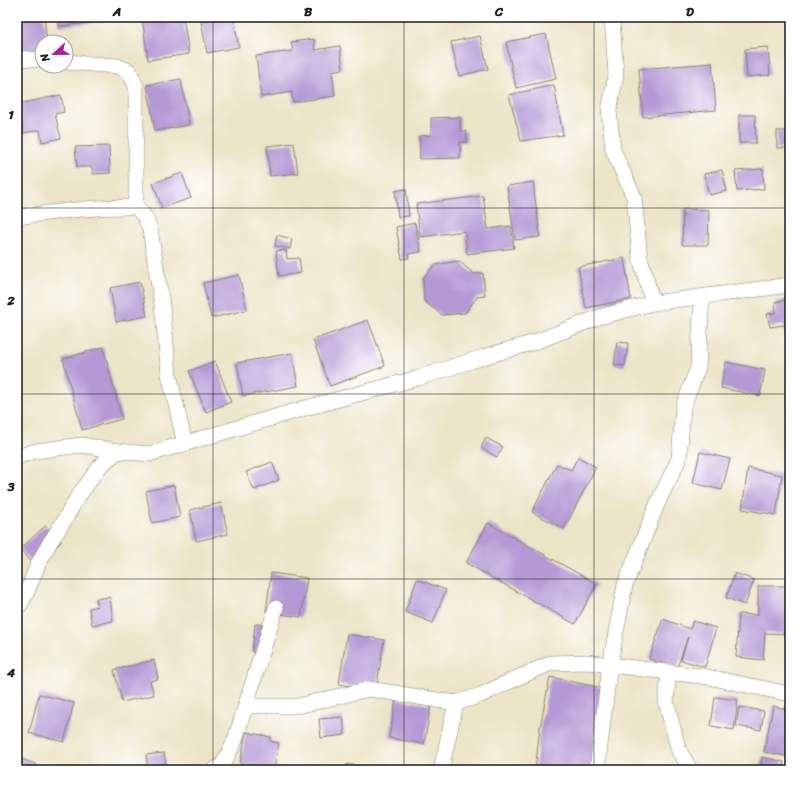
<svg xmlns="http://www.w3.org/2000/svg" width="807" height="787" font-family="Sriracha,sans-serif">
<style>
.building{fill:#b599d5}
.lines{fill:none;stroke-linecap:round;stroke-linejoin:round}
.street-casing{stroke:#848071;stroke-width:16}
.street{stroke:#fff;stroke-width:15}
.grid{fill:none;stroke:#1c1c1c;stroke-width:1;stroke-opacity:0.55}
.neatline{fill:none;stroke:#1c1c1c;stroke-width:1.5}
.grid-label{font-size:13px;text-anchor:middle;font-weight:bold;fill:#1c1c1c}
</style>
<rect width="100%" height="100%" fill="#fff"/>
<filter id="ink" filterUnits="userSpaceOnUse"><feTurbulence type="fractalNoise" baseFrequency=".025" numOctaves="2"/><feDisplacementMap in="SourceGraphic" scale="8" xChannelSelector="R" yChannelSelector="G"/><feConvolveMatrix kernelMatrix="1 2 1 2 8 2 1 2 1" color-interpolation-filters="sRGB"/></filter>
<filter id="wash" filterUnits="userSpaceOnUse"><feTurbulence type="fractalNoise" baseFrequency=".012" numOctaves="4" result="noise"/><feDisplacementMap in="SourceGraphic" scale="16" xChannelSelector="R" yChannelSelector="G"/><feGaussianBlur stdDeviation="0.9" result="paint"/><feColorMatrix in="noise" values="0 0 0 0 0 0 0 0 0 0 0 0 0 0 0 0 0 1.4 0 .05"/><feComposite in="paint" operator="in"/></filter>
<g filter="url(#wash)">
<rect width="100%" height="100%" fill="#ece4c6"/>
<g id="blocks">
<!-- building -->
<g class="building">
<path d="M17,17H44L47,42H42V63L22,65L17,29Z"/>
<path d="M58,17H108V21L59,26Z"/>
<path d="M142,17H183L189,54L148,60Z"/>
<path d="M222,17H233L239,47L207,53L201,21Z"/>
<path d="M653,17H674V18L654,21Z"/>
<path d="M546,34L556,79L516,88L506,42Z"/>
<path d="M480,36L488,69L459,76L451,42Z"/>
<path d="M314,39L315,50L340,46L343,69L332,71L335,96L293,102L292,92L261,97L256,56L293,51L291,42Z"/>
<path d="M768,47L770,75L747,77L745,49Z"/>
<path d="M712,63L716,110L643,117L639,69Z"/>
<path d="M181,79L189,125L155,131L147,85Z"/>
<path d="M554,85L563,135L521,141L509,95Z"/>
<path d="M61,95L64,112L55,114L61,138L42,142L40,130L24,133L18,104Z"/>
<path d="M739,115H755L756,143H739Z"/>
<path d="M460,117V131H466L467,142H460V158L420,159L419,136L431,135V118Z"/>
<rect x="777" y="131" width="13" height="17"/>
<path d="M294,143L298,173L270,176L267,146Z"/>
<path d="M109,146L110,173L93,174L92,167H77L75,147Z"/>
<path d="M763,169L764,189L737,191L735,171Z"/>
<path d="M722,170L727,191L709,195L704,174Z"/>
<path d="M182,173L191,198L162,208L153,183Z"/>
<path d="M533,182L540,237L515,240L507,186Z"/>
<path d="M406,189L409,216L398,217L395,191Z"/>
<path d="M483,196L488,229L511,226L514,248L467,254L465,231L420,237L416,204Z"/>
<path d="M683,209L709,210L708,245H682Z"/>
<path d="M415,223L421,252L408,254L409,258L402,259L396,227Z"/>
<path d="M277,235L292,239L290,249L275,246Z"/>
<path d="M286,250L287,259L299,258L301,273L279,276L276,251Z"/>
<path d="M624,258L631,299L586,308L578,267Z"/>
<path d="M459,261L474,274L483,273L485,296L477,297L465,313L442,315L424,301L423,278L435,265Z"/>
<path d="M239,275L247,310L211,318L203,283Z"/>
<path d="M140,282L147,316L116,322L110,288Z"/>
<path d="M790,299V331L786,332L784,325L770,327L767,314L776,313L775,302Z"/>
<path d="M368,320L385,366L330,386L313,340Z"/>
<path d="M617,342L628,343L625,366L614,365Z"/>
<path d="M103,347L122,419L82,430L63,359Z"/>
<path d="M292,353L298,386L243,396L237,363Z"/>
<path d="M215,361L231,402L206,412L189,371Z"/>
<path d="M726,362L765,370L760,396L721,388Z"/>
<path d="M486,438L503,447L497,457L481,448Z"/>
<path d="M700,452L730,459L722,490L693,483Z"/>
<path d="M578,457L596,467L564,529L532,512L557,464L571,470Z"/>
<path d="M272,462L279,480L254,490L246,472Z"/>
<path d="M748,468L782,475L776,515L742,509Z"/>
<path d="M174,485L180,517L152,523L146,491Z"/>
<path d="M221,503L228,534L196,541L190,510Z"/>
<path d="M488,523L597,584L575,624L466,563Z"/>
<path d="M45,526L61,542L36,567L20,549Z"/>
<path d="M271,573L307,578L301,617L266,612Z"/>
<path d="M735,573L754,580L745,605L726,598Z"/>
<path d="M417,579L446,590L433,623L405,612Z"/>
<path d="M758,586H788L787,634L765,633L763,660L736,657L739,614L758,615Z"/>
<path d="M110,597L113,621L92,625L89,608L98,606L96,599Z"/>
<path d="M663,619L690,629L693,621L716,628L705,667L681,660L688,637L677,668L649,659Z"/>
<path d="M255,624L270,625L266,654L252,652Z"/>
<path d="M347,634L384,640L377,685L361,683V688L339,684Z"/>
<path d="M154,660L158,679L150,681L154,695L122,702L114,670Z"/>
<path d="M550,677L602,688L598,770H535L540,727Z"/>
<path d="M39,694L74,703L64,742L29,733Z"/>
<path d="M715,697L738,700L734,730L711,726Z"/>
<path d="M396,699L431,705L424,744L389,738Z"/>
<path d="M773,706L790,710V757L764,752Z"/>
<path d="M739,707L764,711L761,730L736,726Z"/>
<path d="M343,717L345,735L321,738L319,719Z"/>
<path d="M246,732L271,737L270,741L279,743L274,770L240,764Z"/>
<path d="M164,753L167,770H148L146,755Z"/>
<path d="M17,757L35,764L33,770H17Z"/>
<path d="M762,757L784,762L782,770H760Z"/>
<path d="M347,764L374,769V770H346Z"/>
</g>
</g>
</g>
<g filter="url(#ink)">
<use href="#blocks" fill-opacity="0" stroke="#848071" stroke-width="1"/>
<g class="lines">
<!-- street casing -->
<g class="street-casing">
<g id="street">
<path d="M612,17L616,75L609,111L613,150L634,197L640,258L653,303"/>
<path d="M17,58L42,60"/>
<path d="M66,62L117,66L129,71L136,86V207"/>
<path d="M17,217C56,212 96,206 136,207L145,217L150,229L162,305L169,374L185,444"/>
<path d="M17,457L35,451L81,445L118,451L149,454L309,407L418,378L483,357L535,342L599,317L653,303L790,285"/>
<path d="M17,606L20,605L27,592L38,564L49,544L64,521L77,498L101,465L118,451"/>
<path d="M669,672L666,701L679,751L688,765L689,770"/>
<path d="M246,706H298L369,689L456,703L481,695L517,678L551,663L587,662L708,677L790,694"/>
<path d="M214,770L222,766L234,743L276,608"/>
<path d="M441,770L456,703"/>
<path d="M597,770L610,664L625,585L658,502L679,459L683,407L698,367L702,297"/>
</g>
</g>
<!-- street -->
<use href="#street" class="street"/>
</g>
</g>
<!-- grid -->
<path class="grid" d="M213,17V770M404,17V770M594,17V770M17,208H790M17,394H790M17,579H790"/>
<!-- margin -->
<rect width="807" height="787" fill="none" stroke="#fff" stroke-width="44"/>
<!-- north arrow -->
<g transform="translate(54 54) rotate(248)"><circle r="19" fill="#ffffff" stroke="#a4a4a4"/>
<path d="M0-3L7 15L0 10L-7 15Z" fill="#b5179e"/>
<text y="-6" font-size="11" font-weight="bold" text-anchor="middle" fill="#1c1c1c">N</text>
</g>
<rect x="22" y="22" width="763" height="743" class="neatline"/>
<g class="grid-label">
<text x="117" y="16">A</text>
<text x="308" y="16">B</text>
<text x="499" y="16">C</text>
<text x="690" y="16">D</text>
<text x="11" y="119">1</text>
<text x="11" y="305">2</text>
<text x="11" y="491">3</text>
<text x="11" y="677">4</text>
</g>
</svg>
